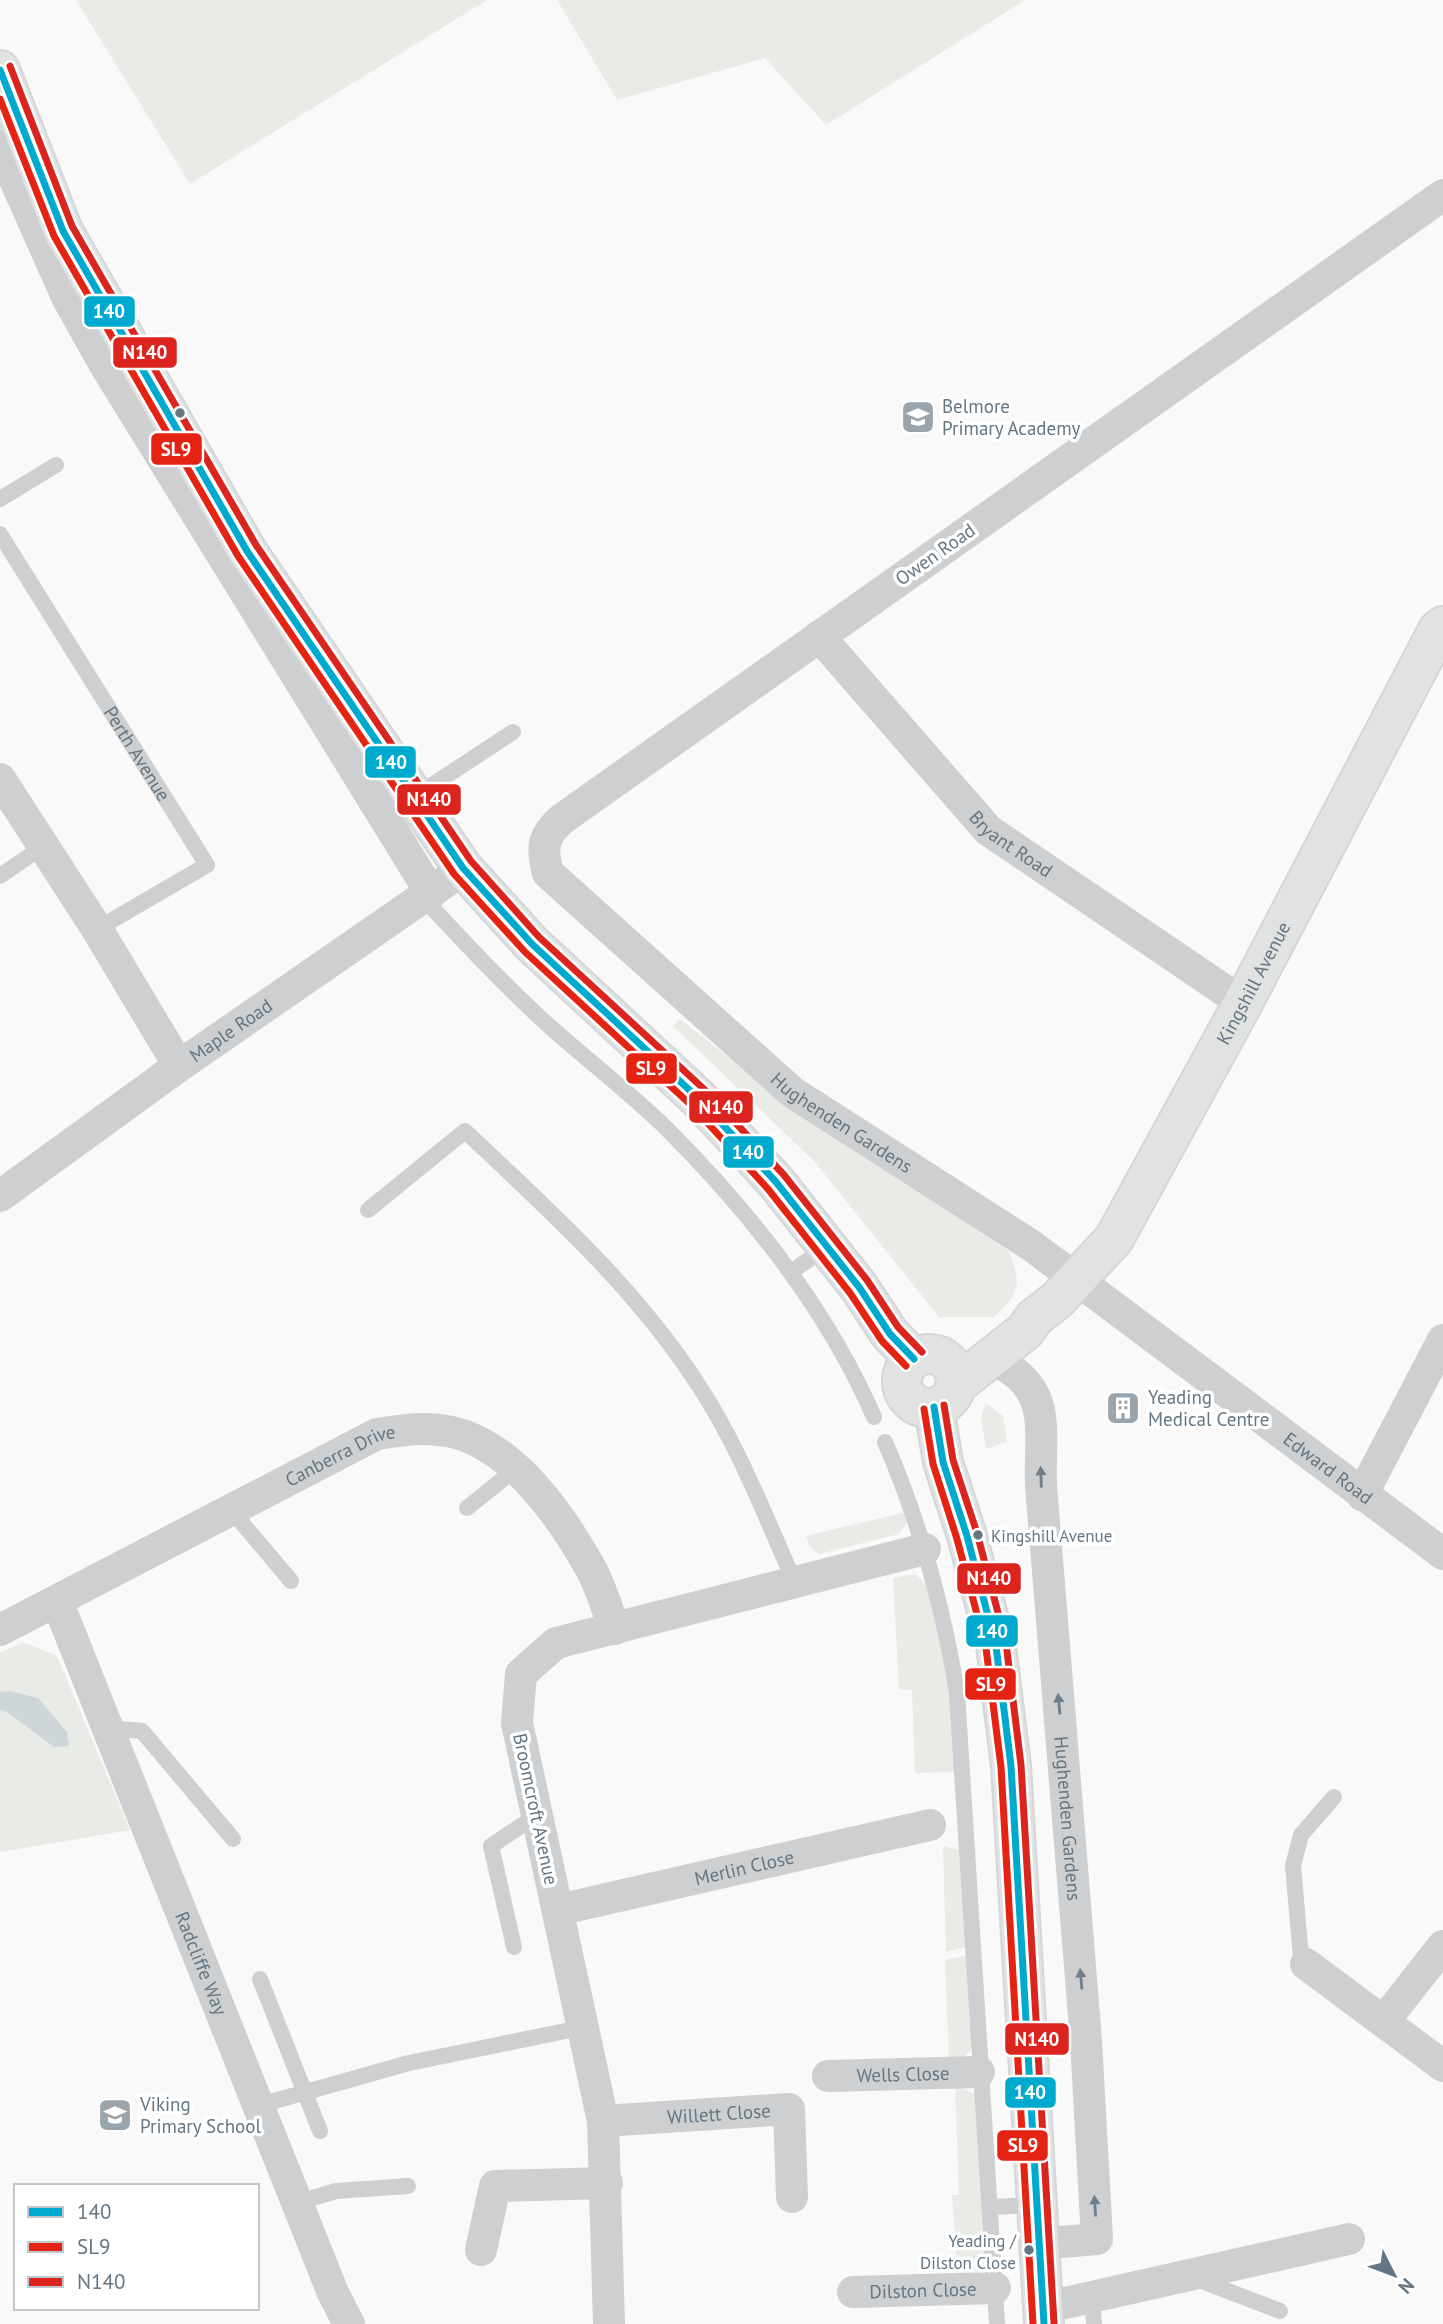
<svg xmlns="http://www.w3.org/2000/svg" width="1443" height="2324" font-family="'PT Sans',sans-serif">
<style>
.green{fill:#e8ebe6}
.water{fill:#ced6d9}
.lines{fill:none;stroke-linecap:round;stroke-linejoin:round}
.secondary-casing{stroke:#d5d6d7;stroke-width:42}
.lane{stroke:#cecfd0;stroke-width:16}
.street{stroke:#cecfd0;stroke-width:32}
.secondary{stroke:#e1e2e2;stroke-width:38}
.bus-1-casing{stroke:#fff;stroke-width:12}
.bus-2-casing{stroke:#fff;stroke-width:12}
.bus-3-casing{stroke:#fff;stroke-width:12}
.bus-1{stroke:#00a9ce;stroke-width:7}
.bus-2{stroke:#e42313;stroke-width:7}
.bus-3{stroke:#dc241f;stroke-width:7}
.oneway{fill:#707f8b}
.bus-dot{fill:#657683;stroke:#fff;stroke-width:2.5}
.labels{text-anchor:middle;stroke-width:7;stroke-linejoin:round;paint-order:stroke}
.bus-label{font-size:17px;fill:#657683;stroke:#fff;text-anchor:start}
.poi-label{font-size:19px;fill:#657683;stroke:#fff;text-anchor:start}
.street-label{font-size:19px;fill:#657683;stroke:#fff}
.line-badge{stroke:#fff;stroke-width:2.5}
.badge-label{font-size:19px;text-anchor:middle;font-weight:bold;fill:#fff}
</style>
<rect width="100%" height="100%" fill="#f9f9f9"/>
<!-- green -->
<g class="green">
<path d="M76,0H487L190,184Z"/>
<path d="M557,0H1025L826,125L765,58L617,100Z"/>
<path d="M680,1019L801,1114L1009,1251C1022,1284 1020,1293 994,1317H939L815,1162L673,1026Z"/>
<path d="M986,1403L1003,1416L1007,1442L986,1449L981,1417Z"/>
<path d="M906,1512L908,1521L899,1534L819,1554L810,1547L806,1536Z"/>
<path d="M915,1574L930,1588L952,1697L954,1772L915,1773L912,1690L899,1689L893,1578Z"/>
<path d="M23,1642L57,1656L130,1830L0,1852V1653Z"/>
<path d="M943,1846L960,1850L966,1947L946,1952Z"/>
<path d="M975,1954L979,2040L965,2056L949,2058L945,1960Z"/>
<path d="M955,2085L974,2094L977,2102L990,2255C982,2270 974,2273 958,2276L952,2195H959Z"/>
</g>
<!-- water -->
<path class="water" d="M10,1691L38,1698L67,1732L69,1746L54,1747L7,1712L0,1710V1692Z"/>
<g class="lines">
<!-- secondary casing -->
<g class="secondary-casing">
<g id="secondary">
<path d="M0,70L63,231L247,551L463,868L532,944L698,1098L776,1182L859,1287L890,1334L914,1359"/>
<circle cx="929" cy="1381" r="27"/>
<path id="s12" d="M955,1386L1025,1331L1034,1318L1057,1300L1114,1239L1243,1003L1438,630L1443,626"/>
<path d="M934,1407L943,1462L967,1536L996,1646L1011,1766L1044,2324"/>
</g>
</g>
<!-- lane -->
<g class="lane">
<path d="M0,499L56,465"/>
<path id="s1" d="M0,534L207,865L97,929"/>
<path d="M414,797L513,732"/>
<path d="M0,876L44,846"/>
<path d="M424,899C464,942 503,984 547,1024C586,1059 629,1092 667,1129C750,1212 827,1309 874,1417"/>
<path d="M368,1210L465,1131C549,1210 636,1288 699,1386C739,1447 765,1516 795,1583"/>
<path d="M791,1272L828,1246"/>
<path d="M885,1442C920,1523 943,1606 957,1693L997,2324"/>
<path d="M467,1508L517,1468"/>
<path d="M231,1510L291,1581"/>
<path d="M110,1728L142,1731L233,1839"/>
<path d="M514,1947L491,1846L537,1815"/>
<path d="M1306,1964L1301,1957L1293,1866L1301,1835L1334,1797"/>
<path d="M260,1979L320,2131"/>
<path d="M260,2105L409,2063L585,2027"/>
<path d="M299,2202L336,2191L408,2186"/>
<path d="M989,2207L1035,2205"/>
<path d="M1194,2278L1280,2311"/>
<path d="M1092,2297L1094,2324"/>
</g>
<!-- street -->
<g class="street">
<path d="M0,146L68,299L105,365L431,893"/>
<path id="s2" d="M1443,195L562,819C543,836 541,847 548,873L792,1092L1032,1246L1443,1554"/>
<path id="s3" d="M819,636L988,830L1243,1003"/>
<path d="M0,779L97,929L179,1066"/>
<path id="s4" d="M0,1196L179,1066L448,880"/>
<path id="s5" d="M993,1359C1054,1389 1039,1426 1041,1485L1086,2041L1097,2239L1037,2244"/>
<path d="M1362,1495L1443,1340"/>
<path id="s6" d="M57,1601L333,2293L349,2324"/>
<path id="s7" d="M0,1630L377,1434C403,1430 426,1426 452,1432C513,1446 562,1517 591,1569C601,1587 607,1610 615,1629"/>
<path id="s8" d="M558,1910L930,1825"/>
<path d="M1306,1964L1443,2066"/>
<path d="M1384,2021L1443,1946"/>
<path id="s9" d="M828,2076L979,2072"/>
<path id="s10" d="M603,2121L789,2109L792,2197"/>
<path d="M481,2250L495,2186L607,2183"/>
<path id="s11" d="M853,2292L995,2288"/>
<path d="M1043,2308L1349,2239"/>
<path d="M609,2324L603,2121L517,1723L521,1674L556,1643L925,1549"/>
</g>
<!-- secondary -->
<use href="#secondary" class="secondary"/>
<!-- bus-1 casing -->
<g class="bus-1-casing">
<g id="bus-1">
<path d="M0,70L63,231L247,551L463,868L532,944L698,1098L776,1182L859,1287L890,1334L914,1359"/>
<path d="M934,1407L943,1462L967,1536L996,1646L1011,1766L1044,2324"/>
</g>
</g>
<!-- bus-2 casing -->
<g class="bus-2-casing">
<g id="bus-2">
<path d="M0,99L54,236L238,556L454,874L525,952L691,1105L768,1189L850,1293L882,1341L906,1366"/>
<path d="M924,1409L933,1464L957,1539L986,1648L1001,1767L1033,2324"/>
</g>
</g>
<!-- bus-3 casing -->
<g class="bus-3-casing">
<g id="bus-3">
<path d="M10,66L72,226L256,545L471,861L539,937L705,1090L784,1175L867,1280L898,1327L922,1352"/>
<path d="M944,1405L953,1460L977,1533L1006,1643L1021,1765L1054,2323"/>
</g>
</g>
<!-- bus-1 -->
<use href="#bus-1" class="bus-1"/>
<!-- bus-2 -->
<use href="#bus-2" class="bus-2"/>
<!-- bus-3 -->
<use href="#bus-3" class="bus-3"/>
</g>
<!-- one-way arrows -->
<defs><path id="oneway-solid" d="M-6-.8H1V-3.2L6.5 0L1 3.2V.8H-6Z" transform="scale(1.75)"/></defs>
<g class="oneway">
<use href="#oneway-solid" transform="translate(1041 1477) rotate(-92)"/>
<use href="#oneway-solid" transform="translate(1059 1704) rotate(-95)"/>
<use href="#oneway-solid" transform="translate(1081 1979) rotate(-95)"/>
<use href="#oneway-solid" transform="translate(1095 2206) rotate(-93)"/>
</g>
<!-- icons -->
<defs>
<g id="school-square" transform="scale(1.75)"><rect x="-9" y="-9" width="18" height="18" rx="4" fill="#99a4ac" stroke="#fff"/><path d="M0-5L7-2L0 1L-7-2ZM-4 1L0 2.5L4 1V4Q0 6-4 4Z" fill="#fff"/></g>
<g id="building-square" transform="scale(1.75)"><rect x="-9" y="-9" width="18" height="18" rx="4" fill="#99a4ac" stroke="#fff"/><path d="M-4-6H4V6H1V3H-1V6H-4ZM-2.5-4.3h1.7v1.8h-1.7ZM.8-4.3h1.7v1.8H.8ZM-2.5-1h1.7V.8h-1.7ZM.8-1h1.7V.8H.8Z" fill="#fff"/></g>
</defs>
<g fill-rule="evenodd">
<use href="#school-square" x="918" y="417"/>
<use href="#building-square" x="1123" y="1408"/>
<use href="#school-square" x="115" y="2115"/>
</g>
<!-- markers -->
<g class="bus-dot">
<circle cx="180" cy="413" r="6"/>
<circle cx="978" cy="1535" r="6"/>
<circle cx="1029" cy="2250" r="6"/>
</g>
<g class="labels">
<!-- bus labels -->
<g class="bus-label">
<text x="991" y="1542">Kingshill Avenue</text>
<text x="1016" y="2247" text-anchor="end">Yeading /<tspan x="1016" dy="22">Dilston Close</tspan></text>
</g>
<!-- poi labels -->
<g class="poi-label">
<text x="942" y="413">Belmore<tspan x="942" dy="22">Primary Academy</tspan></text>
<text x="1148" y="1404">Yeading<tspan x="1148" dy="22">Medical Centre</tspan></text>
<text x="140" y="2111">Viking<tspan x="140" dy="22">Primary School</tspan></text>
</g>
<!-- street labels -->
<g class="street-label">
<text transform="translate(935 554) rotate(-35)" y="7">Owen Road</text>
<text dy="7" stroke="none"><textPath href="#s1" startOffset="259">Perth Avenue</textPath></text>
<text dy="7" stroke="none"><textPath href="#s3" startOffset="284">Bryant Road</textPath></text>
<text dy="7" stroke="none"><textPath href="#s12" startOffset="509">Kingshill Avenue</textPath></text>
<text dy="7" stroke="none"><textPath href="#s4" startOffset="284">Maple Road</textPath></text>
<text dy="7" stroke="none"><textPath href="#s2" startOffset="1526">Hughenden Gardens</textPath></text>
<text dy="7" stroke="none"><textPath href="#s7" startOffset="383">Canberra Drive</textPath></text>
<text dy="7" stroke="none"><textPath href="#s2" startOffset="2123">Edward Road</textPath></text>
<text transform="translate(536 1809) rotate(78)" y="7">Broomcroft Avenue</text>
<text dy="7" stroke="none"><textPath href="#s5" startOffset="481">Hughenden Gardens</textPath></text>
<text dy="7" stroke="none"><textPath href="#s8" startOffset="191">Merlin Close</textPath></text>
<text dy="7" stroke="none"><textPath href="#s6" startOffset="390">Radcliffe Way</textPath></text>
<text dy="7" stroke="none"><textPath href="#s9" startOffset="75">Wells Close</textPath></text>
<text dy="7" stroke="none"><textPath href="#s10" startOffset="116">Willett Close</textPath></text>
<text dy="7" stroke="none"><textPath href="#s11" startOffset="70">Dilston Close</textPath></text>
</g>
</g>
<g class="line-badge">
<rect x="83" y="295" width="53" height="33" rx="7" fill="#00a9ce"/>
<rect x="112" y="336" width="66" height="33" rx="7" fill="#dc241f"/>
<rect x="150" y="432" width="53" height="34" rx="7" fill="#e42313"/>
<rect x="364" y="745" width="53" height="34" rx="7" fill="#00a9ce"/>
<rect x="396" y="783" width="66" height="33" rx="7" fill="#dc241f"/>
<rect x="625" y="1052" width="53" height="33" rx="7" fill="#e42313"/>
<rect x="688" y="1090" width="66" height="34" rx="7" fill="#dc241f"/>
<rect x="722" y="1135" width="53" height="34" rx="7" fill="#00a9ce"/>
<rect x="956" y="1562" width="66" height="33" rx="7" fill="#dc241f"/>
<rect x="965" y="1614" width="54" height="34" rx="7" fill="#00a9ce"/>
<rect x="964" y="1667" width="53" height="34" rx="7" fill="#e42313"/>
<rect x="1004" y="2022" width="66" height="34" rx="7" fill="#dc241f"/>
<rect x="1004" y="2076" width="53" height="33" rx="7" fill="#00a9ce"/>
<rect x="996" y="2129" width="53" height="33" rx="7" fill="#e42313"/>
</g>
<g class="badge-label">
<text x="109" y="318">140</text>
<text x="145" y="359">N140</text>
<text x="176" y="456">SL9</text>
<text x="391" y="769">140</text>
<text x="429" y="806">N140</text>
<text x="651" y="1075">SL9</text>
<text x="721" y="1114">N140</text>
<text x="748" y="1159">140</text>
<text x="989" y="1585">N140</text>
<text x="992" y="1638">140</text>
<text x="991" y="1691">SL9</text>
<text x="1037" y="2046">N140</text>
<text x="1030" y="2099">140</text>
<text x="1023" y="2152">SL9</text>
</g>
<!-- legend -->
<rect x="14" y="2184" width="245" height="126" fill="#ffffff" stroke="#c1c8cd" stroke-width="2"/>
<rect x="28" y="2207" width="35" height="10" fill="#00a9ce" stroke="#c1c8cd" stroke-width="2"/>
<text x="77" y="2219" font-size="21" fill="#657683">140</text>
<rect x="28" y="2242" width="35" height="10" fill="#e42313" stroke="#c1c8cd" stroke-width="2"/>
<text x="77" y="2254" font-size="21" fill="#657683">SL9</text>
<rect x="28" y="2277" width="35" height="10" fill="#dc241f" stroke="#c1c8cd" stroke-width="2"/>
<text x="77" y="2289" font-size="21" fill="#657683">N140</text>
<!-- north arrow -->
<g transform="translate(1394 2275) rotate(132)" stroke="#ffffff" stroke-width="5" paint-order="stroke">
<path d="M0-5L12 26L0 18L-12 26Z" fill="#657683"/>
<text y="-10" font-size="19" font-weight="bold" text-anchor="middle" fill="#657683">N</text>
</g>
</svg>
